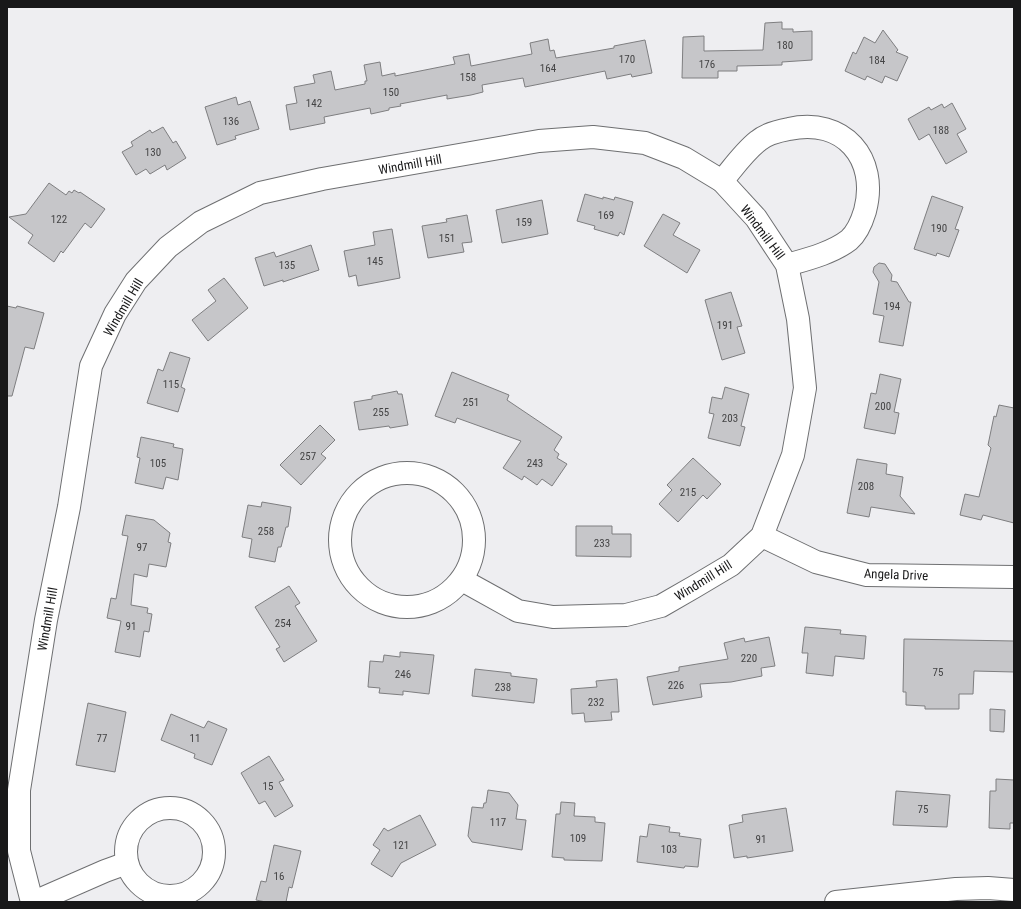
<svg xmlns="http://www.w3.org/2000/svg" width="1021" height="909" font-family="'Roboto Condensed',sans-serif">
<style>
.building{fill:#c6c6c9;stroke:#7e7e80}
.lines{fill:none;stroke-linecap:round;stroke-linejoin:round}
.minor-casing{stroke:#6e6f71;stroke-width:24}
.minor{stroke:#fff;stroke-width:22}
.labels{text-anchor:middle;stroke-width:3;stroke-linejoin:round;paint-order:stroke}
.number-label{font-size:11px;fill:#444445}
.street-label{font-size:13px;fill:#181819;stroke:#fff}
</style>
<rect width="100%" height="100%" fill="#eeeef1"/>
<!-- building -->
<g class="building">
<path d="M782,22V29H793V32L812,31V60L782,62V65L737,66V71H718V78H682L683,37L704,36V51L763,50L765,23Z"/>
<path d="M883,30L898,50L896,52L908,57L897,81L885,76L882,83L867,76L865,80L845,71L853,52L856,54L864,37L875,43Z"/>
<path d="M548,39L550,51L554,50L556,58L614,48V46L645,40L652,73L632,77L631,74L607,79L605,71L525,87L523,78L482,85L483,92L471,95L447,99V95L400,104L401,106L389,108V110L371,114L370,108L324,117L325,123L290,130L286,105L297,103L294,87L315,83L313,75L331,71L335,90L365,84V81H367L364,65L380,62L382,76L395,73V76L455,64L453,57L469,54L471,66L532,54L530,43Z"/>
<path d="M236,97L238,105L250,101L259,129L235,136L236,139L217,145L205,107Z"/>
<path d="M952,103L966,129L957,134L967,152L946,164L929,134L919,140L908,119L929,107L931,110L942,104L944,108Z"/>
<path d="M163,127L173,143L176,141L186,158L167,170L165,165L150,174L146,169L136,175L122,152L133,146L131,142L150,130L152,133Z"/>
<path d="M49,183L66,195L69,191L72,193L74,190L79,193L80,192L105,209L91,228L85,223L63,253L61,251L54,262L28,243L33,235L9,217L26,214Z"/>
<path d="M585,194L603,199V197L614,200L615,197L633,202L624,235L620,232L618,236L594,229L595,226L577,221Z"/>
<path d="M932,196L963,207L955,229L959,230L949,257L937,253L936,256L914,249Z"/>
<path d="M542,200L548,234L502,243L496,210Z"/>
<path d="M663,214L680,223L673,235L700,250L687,273L644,246Z"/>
<path d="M467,215L472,242L462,243L464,252L428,258L422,226L447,222L446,219Z"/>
<path d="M392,229L400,278L358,286L356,275L349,277L344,251L375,245L373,232Z"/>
<path d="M311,245L319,270L283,282V280L264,286L255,258L274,252L276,257Z"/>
<path d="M879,263L885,264L892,275L891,281L897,282L909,302H911L903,346L879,342L884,316L873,314L879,282L873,272L874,267Z"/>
<path d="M224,278L248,308L208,341L192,320L216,301L208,290Z"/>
<path d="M731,292L742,326L737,327L745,353L722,360L705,300Z"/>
<path d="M7,306L16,308L17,306L44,313L34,349L25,347L12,396H7Z"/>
<path d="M170,352L190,358L181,387L185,389L178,412L147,403L158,369L163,371Z"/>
<path d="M452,372L509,395L507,400L562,437L554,450L559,454L557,458L567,464L552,486L542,479L537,485L524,476L522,480L503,468L521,441L457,418L455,423L435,416Z"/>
<path d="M880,374L901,379L894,412L899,413L895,434L864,428L871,393L876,394Z"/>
<path d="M725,387L749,394L741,426L745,427L740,446L708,438L714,414L709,413L712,397L722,399Z"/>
<path d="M397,391L398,394H402L408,425L390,428L389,426L359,430L354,402L372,399V396Z"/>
<path d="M999,405L1014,408V523L983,515L981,520L960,515L965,494L979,497L991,448L988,445L994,416L996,417Z"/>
<path d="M320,425L335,440L321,454L326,458L301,485L280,465Z"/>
<path d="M141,437L174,444L173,447L183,449L178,480L166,477L163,489L135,483L140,458L137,457Z"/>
<path d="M693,458L721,484L707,499L703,495L678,522L659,504L672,490L667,485Z"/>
<path d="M857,459L887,464L886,474L903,477L900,496L915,514L871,507L869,517L847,513Z"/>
<path d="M262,502L291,507L288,527H286L281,547H278L275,562L249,557L252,539L242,537L248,505L261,507Z"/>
<path d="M126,515L154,520L170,533L168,542L171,543L166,567L149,564L147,577L134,574L131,605L148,608L147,613L152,614L149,632L144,631L140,657L115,652L121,621L107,618L111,598L116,599L128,536L122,535Z"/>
<path d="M576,526H612V534H631V557L576,556Z"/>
<path d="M289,586L300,603L295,606L317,641L284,662L276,649L280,647L255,607Z"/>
<path d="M805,627L841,630L840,634L866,636L864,659L835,656L833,676L806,673L808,653H802Z"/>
<path d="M769,637L775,666L761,668L762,676L731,682L700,684L702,697L653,705L647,677L679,671V667L728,659L724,643L744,638L745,642Z"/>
<path d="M904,639L1014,641V672L974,671L973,694H959V709H925V706L906,705V692H903Z"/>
<path d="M400,652L434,655L429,694L403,691V695L379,693L380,688L368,687L370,661L383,662L384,655L400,657Z"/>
<path d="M475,669L511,673V676L537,679L534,703L472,696Z"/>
<path d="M617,679L619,712H611L612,720L585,722L584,713L572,714L571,689L597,687L596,681Z"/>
<path d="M88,703L126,712L115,772L76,765Z"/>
<path d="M990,709L1005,710L1004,732L990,731Z"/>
<path d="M171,714L204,728L208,721L227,729L212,765L194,758L195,754L161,740Z"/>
<path d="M269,756L284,780L279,782L293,806L275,817L265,801L259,804L241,773Z"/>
<path d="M996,779L1014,780V823H1010V829L989,828L990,791H996Z"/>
<path d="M488,790L509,793L518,805L516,819L526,820L522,850L472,842L468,836L472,807L483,808L484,803H486Z"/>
<path d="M896,791L950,795L947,827L893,825Z"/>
<path d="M561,802L575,803L574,816L595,817V822L605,823L602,861L564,860V858L552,857L556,814H560Z"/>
<path d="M786,808L793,851L747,858V856L734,858L729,825L743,822L742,815Z"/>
<path d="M420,815L436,845L401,863L392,877L371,864L380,850L373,845L384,828L388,831Z"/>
<path d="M649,824L670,827L669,832L680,833L679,836L701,839L698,867L685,866L684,868L637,862L640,836L647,837Z"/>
<path d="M274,845L301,851L292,888L289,887L286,902H266L256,900L261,881L266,882Z"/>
</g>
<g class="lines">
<!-- minor casing -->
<g class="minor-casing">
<g id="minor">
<path d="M722,181C733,168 744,152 758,141C766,134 778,131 789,129C843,117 879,158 865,211C862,221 857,233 849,240C832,253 808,259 787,265"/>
<circle cx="407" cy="540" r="67"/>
<path d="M762,536L816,562L867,575L1014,577"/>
<circle cx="170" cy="852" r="44"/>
<path d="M32,902L19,851V790L46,620L69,507L91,366L115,314L136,281L168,247L201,222L260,193L322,179L539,141L593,137L645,143L684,158L722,181L756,218L787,265L798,319L805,388L793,455L762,536L731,565L694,587L661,606L626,615L553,617L518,611L462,580"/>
<path d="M34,902L105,871L127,863"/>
<path d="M836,902L956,889L988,888L1014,890"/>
</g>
</g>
<!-- minor -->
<use href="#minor" class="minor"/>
</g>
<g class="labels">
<!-- number labels -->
<g class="number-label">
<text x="785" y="49">180</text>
<text x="627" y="63">170</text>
<text x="877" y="64">184</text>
<text x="707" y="68">176</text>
<text x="548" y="72">164</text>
<text x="468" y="81">158</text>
<text x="391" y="96">150</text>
<text x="314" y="107">142</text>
<text x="231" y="125">136</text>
<text x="941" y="134">188</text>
<text x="153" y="156">130</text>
<text x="606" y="219">169</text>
<text x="59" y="223">122</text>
<text x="524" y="226">159</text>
<text x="939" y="232">190</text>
<text x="447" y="242">151</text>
<text x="375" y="265">145</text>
<text x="287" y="269">135</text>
<text x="892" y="310">194</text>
<text x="725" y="329">191</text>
<text x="171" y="388">115</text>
<text x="471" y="406">251</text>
<text x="883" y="410">200</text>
<text x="381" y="416">255</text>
<text x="730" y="422">203</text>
<text x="308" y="460">257</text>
<text x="158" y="467">105</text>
<text x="535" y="467">243</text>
<text x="866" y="490">208</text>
<text x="688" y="496">215</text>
<text x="266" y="535">258</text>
<text x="602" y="547">233</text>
<text x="142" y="551">97</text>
<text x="283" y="627">254</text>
<text x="131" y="630">91</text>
<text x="749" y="662">220</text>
<text x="938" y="676">75</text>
<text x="403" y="678">246</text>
<text x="676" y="689">226</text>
<text x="503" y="691">238</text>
<text x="596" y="706">232</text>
<text x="102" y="742">77</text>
<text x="195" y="742">11</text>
<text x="268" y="790">15</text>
<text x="923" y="813">75</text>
<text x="498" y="826">117</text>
<text x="578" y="842">109</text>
<text x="761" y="843">91</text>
<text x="401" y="849">121</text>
<text x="669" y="853">103</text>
<text x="279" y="880">16</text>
</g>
<!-- street labels -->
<g class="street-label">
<text transform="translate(410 164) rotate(-10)" y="5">Windmill Hill</text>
<text transform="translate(763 232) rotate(53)" y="5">Windmill Hill</text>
<text transform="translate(123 307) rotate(-59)" y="5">Windmill Hill</text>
<text transform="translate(896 574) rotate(2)" y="5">Angela Drive</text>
<text transform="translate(703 580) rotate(-32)" y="5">Windmill Hill</text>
<text transform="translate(47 619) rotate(-80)" y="5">Windmill Hill</text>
</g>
</g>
<!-- border -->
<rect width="1021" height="909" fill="none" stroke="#181819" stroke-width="16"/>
</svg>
